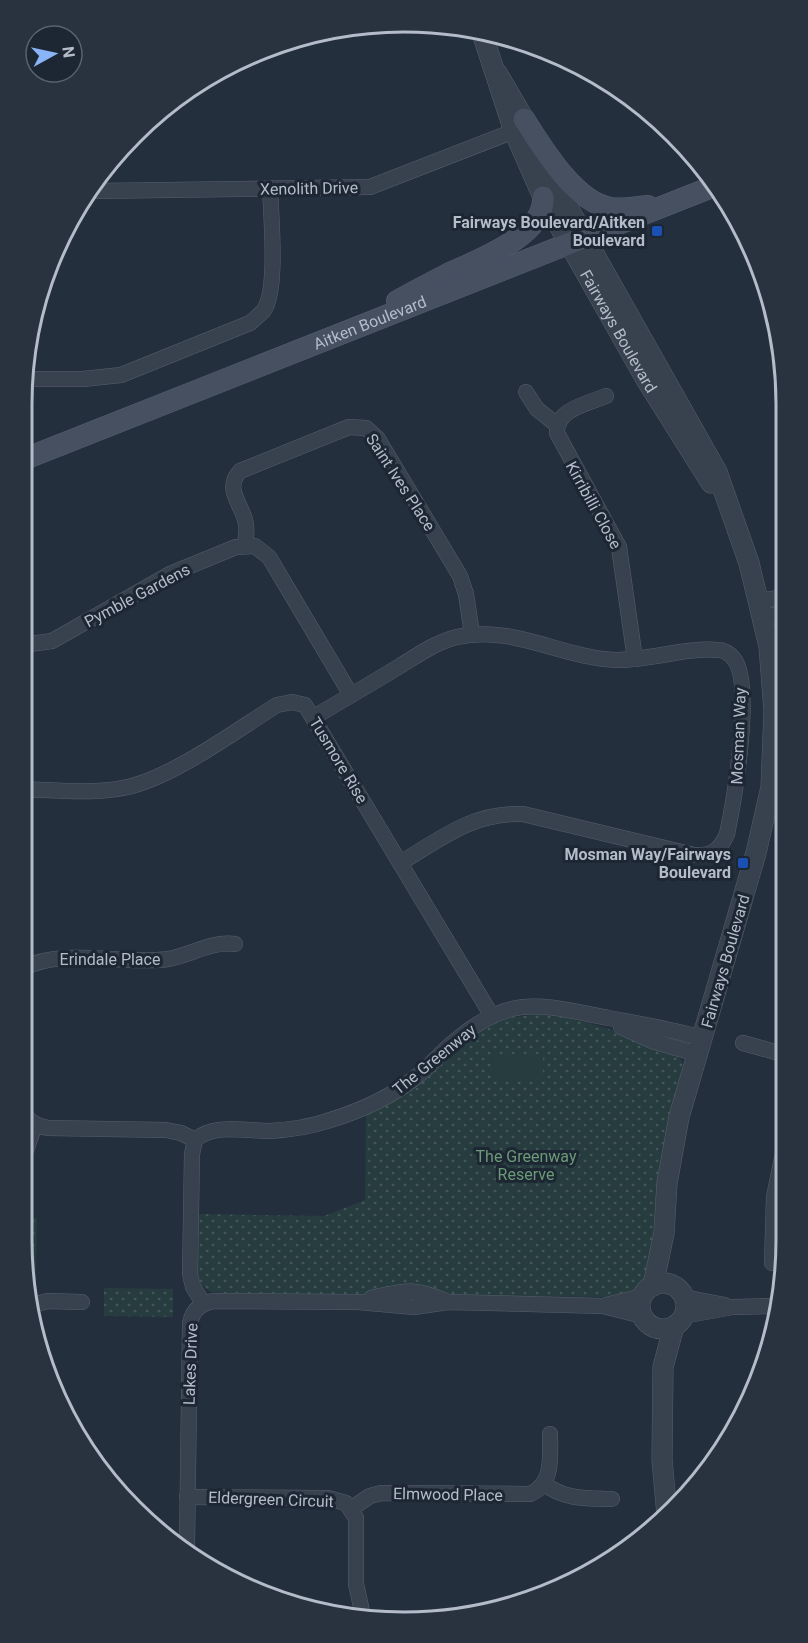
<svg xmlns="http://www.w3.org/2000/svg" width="808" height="1643" font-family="Roboto,sans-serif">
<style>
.grass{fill:url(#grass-dots)}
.pitch{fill:#263c3f}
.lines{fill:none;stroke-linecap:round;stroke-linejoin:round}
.minor-casing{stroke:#565f6c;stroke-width:16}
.tertiary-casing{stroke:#565f6c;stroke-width:21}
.secondary-casing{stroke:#565f6c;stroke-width:22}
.minor{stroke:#38414e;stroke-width:15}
.tertiary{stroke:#38414e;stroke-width:20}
.secondary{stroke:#465061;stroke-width:21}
.transit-dot{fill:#1a4fb4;stroke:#1d2633;stroke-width:2}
.labels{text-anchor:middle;stroke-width:6;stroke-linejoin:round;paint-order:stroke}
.street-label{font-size:16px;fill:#b4bcc9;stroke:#1d2633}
.poi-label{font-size:16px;font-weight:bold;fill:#b4bcc9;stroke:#1d2633;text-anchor:end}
.park-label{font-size:16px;fill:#6b9a76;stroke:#1d2633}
.rim{fill:none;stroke:#b4bcc9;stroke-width:3}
</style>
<defs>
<pattern id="grass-dots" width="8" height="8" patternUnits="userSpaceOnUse" patternTransform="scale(1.5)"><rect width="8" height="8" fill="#263c3f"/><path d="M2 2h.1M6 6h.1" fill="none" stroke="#435659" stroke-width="1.8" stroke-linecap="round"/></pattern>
</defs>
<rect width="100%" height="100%" fill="#242f3e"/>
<!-- grass -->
<g class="grass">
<path d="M540,1014C588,1019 631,1036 676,1054L682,1061L683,1069C667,1126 656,1180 654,1239C654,1254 653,1276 643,1288L623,1296L601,1297L224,1293L211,1292L201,1285L198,1273L199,1214L324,1216L365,1200L366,1115L426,1078L476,1033L507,1018Z"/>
<path d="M21,1218H37L36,1287H29L21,1239Z"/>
<path d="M104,1288L173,1289V1317L104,1316Z"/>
</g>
<!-- pitch -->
<path class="pitch" d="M492,1054H543V1078H493Z"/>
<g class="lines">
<!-- minor casing -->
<g class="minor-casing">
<g id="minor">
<path d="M94,191L370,187L514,131"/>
<path d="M22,379H83L121,375L250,323C254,319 260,315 264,310C278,290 271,215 270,188"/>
<path d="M526,392L537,409L557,425"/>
<path d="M606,396C587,404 556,409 557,433L619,547L635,659"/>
<path d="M245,545C246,537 248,528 245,520C241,503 224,489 240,471L349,427L366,428L378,439L460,576L466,594L472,634"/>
<path d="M760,601L784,597"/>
<path d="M764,617L784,613"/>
<path d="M22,645L52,641L170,574L236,547L255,546L269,557L351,695"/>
<path d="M314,717C343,700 372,683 400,666C418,655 436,642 457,637C512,624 564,659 618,660C650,660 688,647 718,650C724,650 730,654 734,659C754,684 734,801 727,834C720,850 712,856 694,855L523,814C473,812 442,838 400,863"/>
<path d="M21,789C57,790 97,795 132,786C179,773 235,731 277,705L292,702L305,705L492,1016"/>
<path d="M21,969C65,946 120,966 168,959C192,955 210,941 235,944"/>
<path d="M21,970L24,988C24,1009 18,1101 25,1114C30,1123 38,1126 48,1128L166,1130L181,1133L195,1140"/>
<path d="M621,1027L652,1041L697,1054"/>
<path d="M743,1043L786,1055"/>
<path d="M24,1211L25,1153L35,1125"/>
<path d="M772,1263L774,1197L786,1138"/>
<path d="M683,1297L725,1305"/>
<path d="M371,1298C407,1290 414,1287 448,1302"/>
<path d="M203,1303L193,1287L190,1274L192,1154L195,1140C214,1123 245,1131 269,1131C288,1130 309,1127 327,1121C361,1111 392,1097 420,1074C432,1064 443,1050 456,1040C513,992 544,1006 609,1018C641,1024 671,1029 702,1038"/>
<path d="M32,1305L48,1301L82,1302"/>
<path d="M606,1305L643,1296"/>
<path d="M683,1316L733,1307L775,1306"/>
<path d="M544,1484C566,1500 586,1498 612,1499"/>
<path d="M187,1497L328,1498L346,1503L356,1518V1584L363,1616"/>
<path d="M352,1508L370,1496L381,1493L530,1494C554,1484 550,1456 550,1434"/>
<path d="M187,1548L190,1323C193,1309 202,1302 216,1301L358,1302L414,1307L448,1302L603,1306L643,1316"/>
</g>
</g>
<!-- tertiary casing -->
<g class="tertiary-casing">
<g id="tertiary">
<path id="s1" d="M483,36L514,131L543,197L647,381L711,483"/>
<path d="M497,73L524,119L572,215L717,472L749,563L769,646L774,711L771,787L756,853L679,1117L667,1183L664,1233L653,1286"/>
<circle cx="663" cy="1306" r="23"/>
<path d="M667,1515L662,1460L663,1367L674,1326"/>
</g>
</g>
<!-- secondary casing -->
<g class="secondary-casing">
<g id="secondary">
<path d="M524,119C542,147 575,203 611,208C623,210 636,207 648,206"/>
<path d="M397,301C413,292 430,283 446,275C475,261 546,236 543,197"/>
<path id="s2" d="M22,460L717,185"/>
</g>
</g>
<!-- minor -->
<use href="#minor" class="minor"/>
<!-- tertiary -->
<use href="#tertiary" class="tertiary"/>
<!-- secondary -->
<use href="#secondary" class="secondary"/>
</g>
<!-- markers -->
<g class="transit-dot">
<rect x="651" y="225" width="12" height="12" rx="3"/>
<rect x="737" y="857" width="12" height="12" rx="3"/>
</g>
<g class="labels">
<!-- street labels -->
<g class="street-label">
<text transform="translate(309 188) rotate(-1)" y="6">Xenolith Drive</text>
<text dy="6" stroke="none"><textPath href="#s2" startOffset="374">Aitken Boulevard</textPath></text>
<text dy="6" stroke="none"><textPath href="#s1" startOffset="326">Fairways Boulevard</textPath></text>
<text transform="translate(401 482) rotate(57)" y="6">Saint Ives Place</text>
<text transform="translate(594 505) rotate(61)" y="6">Kirribilli Close</text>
<text transform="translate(137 595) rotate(-28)" y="6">Pymble Gardens</text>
<text transform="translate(738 736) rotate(-88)" y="6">Mosman Way</text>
<text transform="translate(339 760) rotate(59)" y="6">Tusmore Rise</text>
<text x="110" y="965">Erindale Place</text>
<text transform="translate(725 961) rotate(-74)" y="6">Fairways Boulevard</text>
<text transform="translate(434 1059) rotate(-39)" y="6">The Greenway</text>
<text transform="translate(190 1364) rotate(-88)" y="6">Lakes Drive</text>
<text transform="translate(448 1494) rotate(1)" y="6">Elmwood Place</text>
<text transform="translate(271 1499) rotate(2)" y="6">Eldergreen Circuit</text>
</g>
<!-- poi labels -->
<g class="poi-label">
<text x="645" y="228">Fairways Boulevard/Aitken<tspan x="645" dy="18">Boulevard</tspan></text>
<text x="731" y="860">Mosman Way/Fairways<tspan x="731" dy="18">Boulevard</tspan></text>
</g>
<!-- park labels -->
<g class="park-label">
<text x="526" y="1162">The Greenway<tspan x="526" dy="18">Reserve</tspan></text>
</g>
</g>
<!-- crop -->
<path d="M0 0H808V1643H0ZM404 32H404A372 372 0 0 1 776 404V1240A372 372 0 0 1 404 1612H404A372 372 0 0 1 32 1240V404A372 372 0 0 1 404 32Z" fill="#29323f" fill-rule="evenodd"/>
<path class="rim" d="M404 32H404A372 372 0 0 1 776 404V1240A372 372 0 0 1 404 1612H404A372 372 0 0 1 32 1240V404A372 372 0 0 1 404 32Z"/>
<!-- north arrow -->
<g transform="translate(54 54) rotate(82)"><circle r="28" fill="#1d2633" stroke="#59626f" stroke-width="1.5"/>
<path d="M0-4.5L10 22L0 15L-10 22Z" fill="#8ab4f8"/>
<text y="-9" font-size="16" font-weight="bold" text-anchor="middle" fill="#b4bcc9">N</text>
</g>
</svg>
